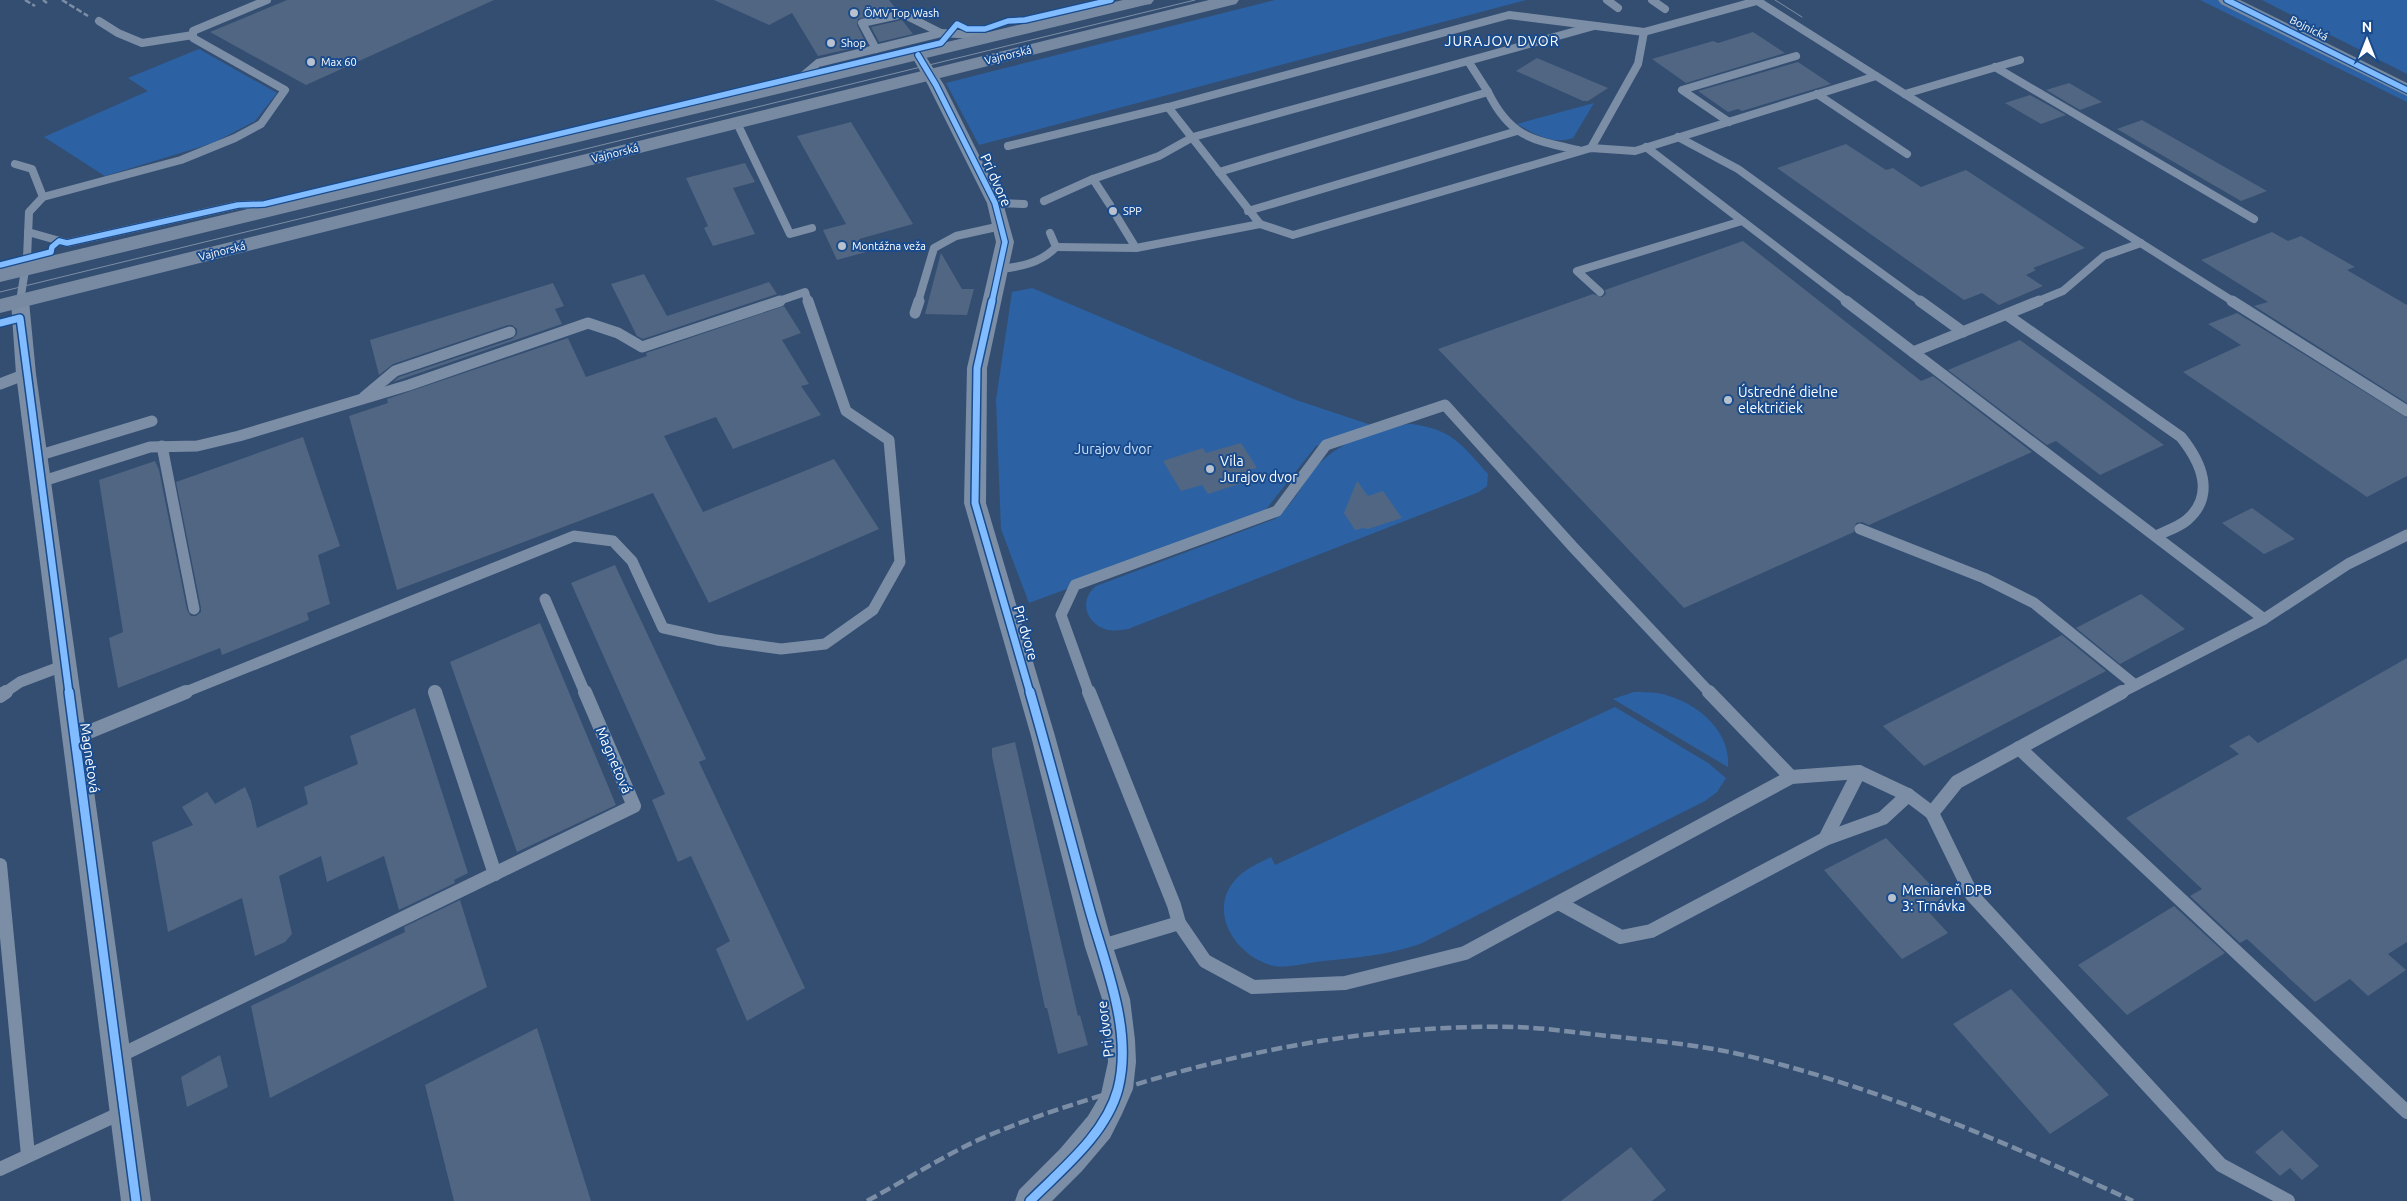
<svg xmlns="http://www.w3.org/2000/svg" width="2407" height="1201" font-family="Ubuntu,sans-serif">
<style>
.green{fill:#2c62a3}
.building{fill:#506682}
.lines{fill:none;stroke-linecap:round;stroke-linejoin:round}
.service-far2{stroke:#7b8ea6;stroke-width:8}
.service-far1{stroke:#7b8ea6;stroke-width:11}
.service{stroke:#7b8ea6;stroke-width:14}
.minor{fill:#7b8ea6;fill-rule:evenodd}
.secondary{fill:#778aa2;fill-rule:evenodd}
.tram{stroke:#7c8ea5;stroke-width:1}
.rail-far1{stroke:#7c8ea5;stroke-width:2.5;stroke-dasharray:6 2.5;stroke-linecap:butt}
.rail{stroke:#7c8ea5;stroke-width:4.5;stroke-dasharray:11 4.5;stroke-linecap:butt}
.cycleway-far2-casing{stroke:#194b8d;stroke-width:8}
.cycleway-far1-casing{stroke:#194b8d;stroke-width:10}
.cycleway-casing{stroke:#194b8d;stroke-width:12}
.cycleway-far2{stroke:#80bcff;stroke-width:5.5}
.cycleway-far1{stroke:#80bcff;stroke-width:7}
.cycleway{stroke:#80bcff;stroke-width:9}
.poi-dot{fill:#b8c1ce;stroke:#194b8d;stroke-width:2}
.labels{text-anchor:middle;stroke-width:4;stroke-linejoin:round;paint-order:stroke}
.far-poi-label{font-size:11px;fill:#fff;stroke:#194b8d;text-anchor:start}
.far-street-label{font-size:11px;fill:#fff;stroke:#194b8d}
.far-quarter-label{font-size:14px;letter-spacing:1px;fill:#fff;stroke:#194b8d}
.street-label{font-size:14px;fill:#fff;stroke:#194b8d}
.poi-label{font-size:14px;fill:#fff;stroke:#194b8d;text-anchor:start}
.park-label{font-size:14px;fill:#cae0fa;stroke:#194b8d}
</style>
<rect width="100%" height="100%" fill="#344e72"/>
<!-- green -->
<g class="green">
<path d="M1275,0H1526L979,145L946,83Z"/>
<path d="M2200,0H2217L2407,93V102Z"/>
<path d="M2262,0H2407V74Z"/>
<path d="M199,49L277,93L255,121L213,143L105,176L44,137L148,91L128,78Z"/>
<path d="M1594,103L1573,138C1552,145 1535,134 1517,124Z"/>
<path d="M1032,288L1296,400L1374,426L1316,446L1260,517L1029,603L1001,529L996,400L1012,292Z"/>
<path d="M1411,424C1452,429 1462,445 1488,474L1487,486L1479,492L1128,629C1121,630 1115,631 1108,630C1086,624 1078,601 1096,586L1275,519C1292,506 1300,488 1313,471C1332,445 1379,426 1411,424Z"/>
<path d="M1634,692C1642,692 1650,692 1657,693C1692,699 1731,728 1728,767L1613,699Z"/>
<path d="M1615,707L1708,763L1726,778L1717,792L1705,801L1420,944C1386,956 1350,958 1315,962C1302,964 1286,968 1274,966C1235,957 1205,909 1238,877C1247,868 1259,863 1271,857L1275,865Z"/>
</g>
<!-- building -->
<g class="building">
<path d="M287,0H494L306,85L210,32Z"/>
<path d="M714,0H889L896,9L858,19L857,25L867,45L818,56L792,13L769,25Z"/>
<path d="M902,20L913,34L879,42L871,27Z"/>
<path d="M1753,32L1785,53L1686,83L1652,59L1713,41L1718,43Z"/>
<path d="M1537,58L1608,88L1588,101H1583L1516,71Z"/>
<path d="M1798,62L1831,84L1742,111L1738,109L1728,112L1698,91Z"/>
<path d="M2069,83L2102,102L2080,110L2046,90Z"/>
<path d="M2030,95L2066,115L2041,124L2005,103Z"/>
<path d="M2142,120L2267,191L2241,201L2117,129Z"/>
<path d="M851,122L913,224L859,239L866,252L837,260L823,230L846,224L797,136Z"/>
<path d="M1846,144L1886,170L1893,168L1921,187L1966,170L2085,248L2033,268L2036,270L2026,275L2043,286L1999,305L1982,293L1964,300L1777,168Z"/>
<path d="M745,163L755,182L733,188L755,234L713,246L704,228L708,226L686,178Z"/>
<path d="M2272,232L2288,241L2301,236L2355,267L2347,270L2407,305V403L2254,306L2268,302L2201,260Z"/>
<path d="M1743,241L1921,381L1933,376L2032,452L1869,525L1862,522L1856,523L1854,532L1684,608L1438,349L1593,294L1602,297L1606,294L1605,290Z"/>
<path d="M941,253L962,289H974L967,315L925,314Z"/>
<path d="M644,274L667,316L769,282L777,294L643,339L637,336L611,284Z"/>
<path d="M553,283L564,306L555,309L562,324L393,382L399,377L512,339L517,334V329L512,325H508L393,364L379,375L370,340Z"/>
<path d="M784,306L801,333L782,340L809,384L801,386L821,415L733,449L716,417L664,436L703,512L834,459L879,529L709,603L653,493L397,590L349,416L388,403L387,399L568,338L586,377L647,356L646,353Z"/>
<path d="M2237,313L2407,418V476L2367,497L2183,372L2241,345L2208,324Z"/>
<path d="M2020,340L2164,445L2100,475L2056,441L2047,445L1948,370Z"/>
<path d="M303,437L340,546L318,555L330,604L307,613L309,620L222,655L220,648L118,688L109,638L123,632L99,480L155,461L159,470L187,610L191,616H196L201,612V608L176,482Z"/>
<path d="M1241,443L1257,468L1249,470L1255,479L1208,494L1202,485L1181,491L1163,461L1203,448L1206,453Z"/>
<path d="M1357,481L1368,496L1383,491L1402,518L1368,529L1364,528L1355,530L1344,513Z"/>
<path d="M2252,508L2295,539L2264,554L2222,523Z"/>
<path d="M615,565L706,759L699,762L805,988L747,1021L716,949L730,941L691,856L678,862L652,800L665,794L571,583Z"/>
<path d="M2141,594L2185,629L2120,664L2076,628Z"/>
<path d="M540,623L616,805L517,852L450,662Z"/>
<path d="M2062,635L2106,671L1924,766L1883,726Z"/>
<path d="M2407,658V942L2388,954L2406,970L2368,996L2350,979L2315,1002L2247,939L2240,943L2190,896L2202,889L2126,818L2239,754L2229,746L2249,735L2258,743Z"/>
<path d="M415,708L468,873L454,880L455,883L399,910L384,856L327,882L321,856L279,876L292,934L285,942L255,956L242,898L168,932L152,842L193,825L182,807L207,792L215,804L245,787L251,801L257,828L308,804L304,787L358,764L350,736Z"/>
<path d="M1015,742L1078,1016L1080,1015L1088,1045L1058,1054L1047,1008H1045L992,756V748Z"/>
<path d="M1886,838L1943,898L1925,908L1948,933L1902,959L1824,870Z"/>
<path d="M460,900L487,987L270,1098L251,1006L405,932L404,927Z"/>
<path d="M2174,906L2225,953L2127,1015L2078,965Z"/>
<path d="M2011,989L2109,1095L2050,1134L1953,1024Z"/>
<path d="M537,1028L591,1201H454L425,1085Z"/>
<path d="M220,1055L228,1087L187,1107L181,1077Z"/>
<path d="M2282,1130L2319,1166L2302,1180L2290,1168L2280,1176L2255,1152Z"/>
<path d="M1631,1147L1666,1190L1652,1201H1561Z"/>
</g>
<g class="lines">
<!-- service-far2 -->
<g class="service-far2">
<path d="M1607,0L1618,8"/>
<path d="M1652,0L1665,9"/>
<path d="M1756,0L2234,302"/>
<path d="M1757,1L1644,32L1509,15L1168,107L1260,224L1293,235L1591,148L1635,151L1876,76"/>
<path d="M99,21L118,33L142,43L193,35"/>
<path d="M876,49L862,23L903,14L941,33"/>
<path d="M1995,67L2254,219"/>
<path d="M792,85L818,63L941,33L990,36"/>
<path d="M1488,92C1510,137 1532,140 1578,150"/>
<path d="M1817,94L1907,154"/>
<path d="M1905,94L2020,60"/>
<path d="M1729,122L1682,90L1796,56"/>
<path d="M737,123L790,234L812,228"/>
<path d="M1678,137L1738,169L1921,302"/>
<path d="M1008,146L1168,107"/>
<path d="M1646,147L1848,302"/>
<path d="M1591,148L1638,64L1644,32"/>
<path d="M15,164L32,169L43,197"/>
<path d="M1219,172L1488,92L1468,61"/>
<path d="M1093,179L1110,205"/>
<path d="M1044,201L1093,179L1159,156L1193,137L1594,26"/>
<path d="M995,203L1024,204"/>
<path d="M1248,211L1517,131"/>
<path d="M1117,217L1136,248L1260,224"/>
<path d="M28,232L67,243L238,205L281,204"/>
<path d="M1056,247L1136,248"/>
<path d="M999,269C1020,267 1041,263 1056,247L1050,233"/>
<path d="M1600,292L1577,271L1742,221"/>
<path d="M20,301L27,258L29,212L43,197L181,160L235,138L261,124L285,90L193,38V31L267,0"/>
<path d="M776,302L805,292L808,302"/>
<path d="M918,302L934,248L956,236L1001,226"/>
<path d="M2036,302L2063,291L2104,256L2141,243"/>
</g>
<!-- service-far1 -->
<g class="service-far1">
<path d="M1846,301L1913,352L2039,301"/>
<path d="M1920,301L1963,332"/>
<path d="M2232,301L2407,411"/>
<path d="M915,313L919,301"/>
<path d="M2007,315L2181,437C2201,462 2216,495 2187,520C2179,527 2166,531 2156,536"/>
<path d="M1913,352L2264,619"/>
<path d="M0,384L26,374"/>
<path d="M364,397L395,371L510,332"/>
<path d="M162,446L194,609"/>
<path d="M37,456L152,421"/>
<path d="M40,482L150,447L197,446L239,436L409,385L588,323L618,333L642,347L780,301"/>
<path d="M1860,529L1984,578L2034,603L2135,685"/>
<path d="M545,599L585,693"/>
<path d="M4,693L20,682L65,665"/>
<path d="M183,693L574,536L613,541L632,561L663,628L717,640L781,649L825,644L873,610L900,562L889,440L846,411L808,301"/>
<path d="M1089,693L1061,615L1075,585L1277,511L1326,445L1445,405L1573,547L1710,693"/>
<path d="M2120,693L2264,619L2348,564L2407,535"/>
</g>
<!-- service -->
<g class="service">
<path d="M435,692L495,874"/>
<path d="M1089,692L1174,905L1179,923L1205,961L1253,987L1345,983L1465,953L1791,777"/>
<path d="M1709,692L1791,777"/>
<path d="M2122,692L1957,782L1932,813L1972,895L2221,1165L2288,1201"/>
<path d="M0,696L6,692"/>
<path d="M74,738L186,692"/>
<path d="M2019,748L2407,1112"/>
<path d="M1791,777L1859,772L1908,795L1932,813"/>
<path d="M1825,839L1859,772"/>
<path d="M0,865L28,1155"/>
<path d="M1559,903L1621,937L1651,931L1825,839L1883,818L1908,795"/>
<path d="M1099,947L1179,923"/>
<path d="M117,1057L634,806L585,692"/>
<path d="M0,1169L123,1112"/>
</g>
<!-- minor -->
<g class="minor">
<path d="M918,51L923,52L944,85L1003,203L1014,242L987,368L986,503L1055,736L1113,947L1130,999L1135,1040L1136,1062L1133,1089L1122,1114L1110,1138L1082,1171L1052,1201H1015L1019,1190L1060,1149L1088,1116L1101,1094L1108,1062L1107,1040L1102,999L1085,947L1031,736L964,503L967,368L996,242L987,203L928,85L911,55Z"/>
<path d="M20,295L26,297L29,301L36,374L151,1201H121L16,374L11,301L14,297Z"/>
</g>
<!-- secondary -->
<g class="secondary">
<path d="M1123,0H1154L1151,4L1145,5L0,282V268Z"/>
<path d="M1209,0H1239L1236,4L0,313V299Z"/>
<path d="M2218,0H2240L2407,83V96L2221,4Z"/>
</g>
<!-- tram -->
<g class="tram">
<path d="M1775,0L1802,17"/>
<path d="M0,292L1195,0"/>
</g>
<!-- rail-far1 -->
<g class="rail-far1">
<path d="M25,0L35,6"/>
<path d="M43,0L47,3"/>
<path d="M62,0L88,16"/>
</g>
<!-- rail -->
<path class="rail" d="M867,1201C904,1181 940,1158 978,1140C1019,1122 1061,1108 1103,1095C1236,1051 1375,1024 1516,1027C1547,1028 1578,1033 1608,1036C1659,1041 1710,1046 1760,1059C1889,1092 2012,1145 2133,1201"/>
<!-- cycleway-far2 casing -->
<g class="cycleway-far2-casing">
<g id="cycleway-far2">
<path d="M2227,0L2407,90"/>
<path d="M918,55L936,85L995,203L1005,242L992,302"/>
<path d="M0,265L51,252L52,247L59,241L67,243L238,205L264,204L941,43L957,24L967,29H985L1008,21L1025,20L1111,0"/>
</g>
</g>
<!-- cycleway-far1 casing -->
<g class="cycleway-far1-casing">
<g id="cycleway-far1">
<path d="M992,301L977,368L975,503L1030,693"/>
<path d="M0,323L20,318L69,693"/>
</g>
</g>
<!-- cycleway casing -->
<g class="cycleway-casing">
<g id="cycleway">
<path d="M69,692L136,1201"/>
<path d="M1030,1201C1062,1169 1106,1134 1118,1089C1134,1028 1102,958 1087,900C1068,831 1050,761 1030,692"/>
</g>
</g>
<!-- cycleway-far2 -->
<use href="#cycleway-far2" class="cycleway-far2"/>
<!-- cycleway-far1 -->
<use href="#cycleway-far1" class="cycleway-far1"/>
<!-- cycleway -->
<use href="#cycleway" class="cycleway"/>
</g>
<!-- markers -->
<g class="poi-dot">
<circle cx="854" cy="13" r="5"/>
<circle cx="831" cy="43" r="5"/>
<circle cx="311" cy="62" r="5"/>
<circle cx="1113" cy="211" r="5"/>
<circle cx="842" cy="246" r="5"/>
<circle cx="1728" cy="400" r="5"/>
<circle cx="1210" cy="469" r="5"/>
<circle cx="1892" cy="898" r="5"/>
</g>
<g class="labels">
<!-- far-poi labels -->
<g class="far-poi-label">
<text x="864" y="17">ÖMV Top Wash</text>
<text x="841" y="47">Shop</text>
<text x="321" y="66">Max 60</text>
<text x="1123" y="215">SPP</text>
<text x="852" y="250">Montážna veža</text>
</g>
<!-- far-street labels -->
<g class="far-street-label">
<text transform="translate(2309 28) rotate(27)" y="4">Bojnická</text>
<text transform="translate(1008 55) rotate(-14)" y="4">Vajnorská</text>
<text transform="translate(615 153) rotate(-14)" y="4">Vajnorská</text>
<text transform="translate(222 251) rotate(-14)" y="4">Vajnorská</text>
</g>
<!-- far-quarter labels -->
<g class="far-quarter-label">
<text x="1502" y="46">JURAJOV DVOR</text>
</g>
<!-- street labels -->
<g class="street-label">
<text transform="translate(996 180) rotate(66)" y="5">Pri dvore</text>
<text transform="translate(1026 633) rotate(74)" y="5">Pri dvore</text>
<text transform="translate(90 758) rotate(82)" y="5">Magnetová</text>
<text transform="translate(614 760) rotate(67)" y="5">Magnetová</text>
<text transform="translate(1105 1029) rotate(-97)" y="5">Pri dvore</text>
</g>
<!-- poi labels -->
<g class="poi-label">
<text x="1738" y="397">Ústredné dielne<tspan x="1738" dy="16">električiek</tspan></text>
<text x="1220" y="466">Vila<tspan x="1220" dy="16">Jurajov dvor</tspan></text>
<text x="1902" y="895">Meniareň DPB<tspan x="1902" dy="16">3: Trnávka</tspan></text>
</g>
<!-- park labels -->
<g class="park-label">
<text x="1113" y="454">Jurajov dvor</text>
</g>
</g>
<!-- north arrow -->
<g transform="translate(2367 40)" stroke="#194b8d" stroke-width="4" paint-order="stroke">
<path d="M0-4L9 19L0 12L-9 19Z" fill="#ffffff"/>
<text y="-8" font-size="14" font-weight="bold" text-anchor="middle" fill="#ffffff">N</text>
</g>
</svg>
